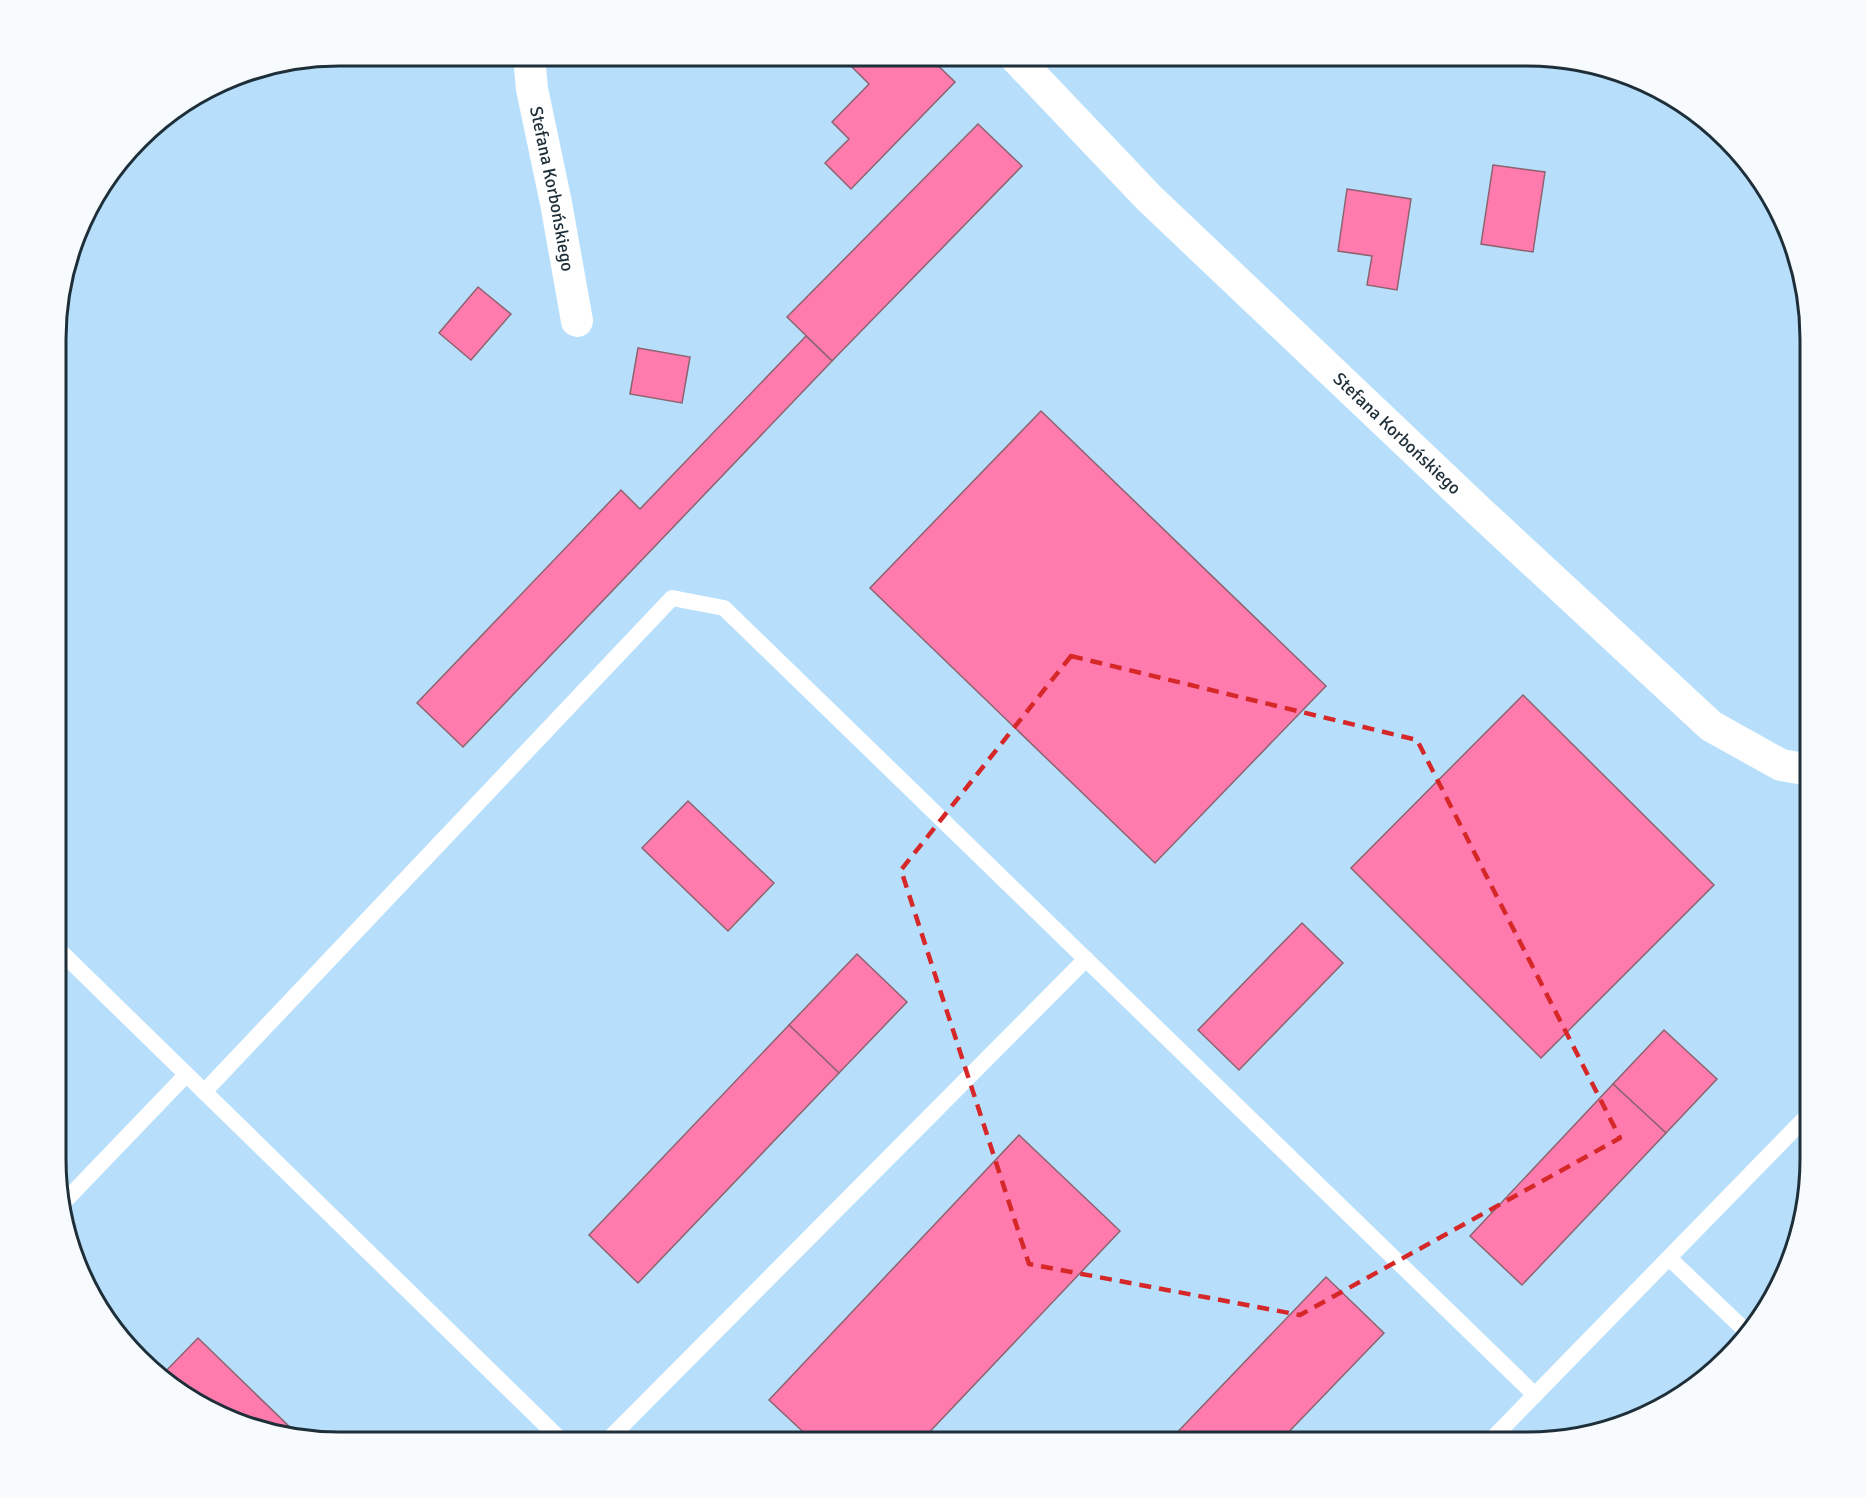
<svg xmlns="http://www.w3.org/2000/svg" width="1866" height="1498" font-family="Signika,sans-serif">
<style>
.building{fill:#ff7bad;stroke:#8d6370;stroke-width:1.5}
.lines{fill:none;stroke-linecap:round;stroke-linejoin:round}
.service{stroke:#fff;stroke-width:16}
.minor{stroke:#fff;stroke-width:32}
.marked{fill:none;stroke:#d62828;stroke-width:4.5;stroke-dasharray:12 8;stroke-linejoin:round}
.labels{text-anchor:middle;stroke-width:5;stroke-linejoin:round;paint-order:stroke}
.street-label{font-size:18px;fill:#1f2f39;stroke:#f7fbfe}
.rim{fill:none;stroke:#1f2f39;stroke-width:3}
</style>
<rect width="100%" height="100%" fill="#b7dffb"/>
<!-- building -->
<g class="building">
<path d="M847,56H928L955,82L851,189L825,163L849,139L832,122L869,84L844,59Z"/>
<path d="M978,124L1022,166L832,361L787,317Z"/>
<path d="M1493,165L1545,172L1533,252L1481,244Z"/>
<path d="M1347,189L1411,199L1397,290L1367,285L1372,256L1338,251Z"/>
<path d="M478,287L511,314L471,360L439,333Z"/>
<path d="M806,336L832,361L463,747L417,703L621,490L640,509Z"/>
<path d="M638,348L690,357L682,403L630,394Z"/>
<path d="M1041,411L1326,686L1155,863L870,588Z"/>
<path d="M1523,695L1714,885L1541,1058L1351,868Z"/>
<path d="M688,801L774,883L728,931L642,848Z"/>
<path d="M1302,923L1343,963L1239,1070L1198,1030Z"/>
<path d="M857,954L907,1002L839,1073L789,1025Z"/>
<path d="M789,1025L839,1073L638,1283L589,1235Z"/>
<path d="M1664,1030L1717,1079L1666,1133L1613,1084Z"/>
<path d="M1613,1084L1666,1133L1522,1285L1470,1236Z"/>
<path d="M1019,1135L1120,1231L920,1442H814L769,1400Z"/>
<path d="M1326,1277L1384,1333L1279,1442H1168Z"/>
<path d="M198,1338L300,1437L231,1421L160,1377Z"/>
</g>
<g class="lines">
<!-- service -->
<g class="service">
<path d="M57,948L563,1442"/>
<path d="M204,1092L672,598L724,608L1535,1395"/>
<path d="M63,1203L186,1075"/>
<path d="M1669,1258L1748,1333"/>
<path d="M606,1442L1086,959"/>
<path d="M1489,1442L1810,1113"/>
</g>
<!-- minor -->
<g class="minor">
<path id="s1" d="M529,56L532,89L556,203L577,321"/>
<path id="s2" d="M1014,56L1149,198L1480,512L1711,726L1781,765L1810,770"/>
</g>
</g>
<!-- marked area -->
<path class="marked" d="M1071,656L1417,740L1620,1138L1300,1315L1029,1264L901,870Z"/>
<g class="labels">
<!-- street labels -->
<g class="street-label">
<text dy="6" stroke="none"><textPath href="#s1" startOffset="135">Stefana Korbońskiego</textPath></text>
<text dy="6" stroke="none"><textPath href="#s2" startOffset="538">Stefana Korbońskiego</textPath></text>
</g>
</g>
<!-- crop -->
<path d="M0 0H1866V1498H0ZM339 66H1527A273 273 0 0 1 1800 339V1159A273 273 0 0 1 1527 1432H339A273 273 0 0 1 66 1159V339A273 273 0 0 1 339 66Z" fill="#f7fbfe" fill-rule="evenodd"/>
<path class="rim" d="M339 66H1527A273 273 0 0 1 1800 339V1159A273 273 0 0 1 1527 1432H339A273 273 0 0 1 66 1159V339A273 273 0 0 1 339 66Z"/>
</svg>
